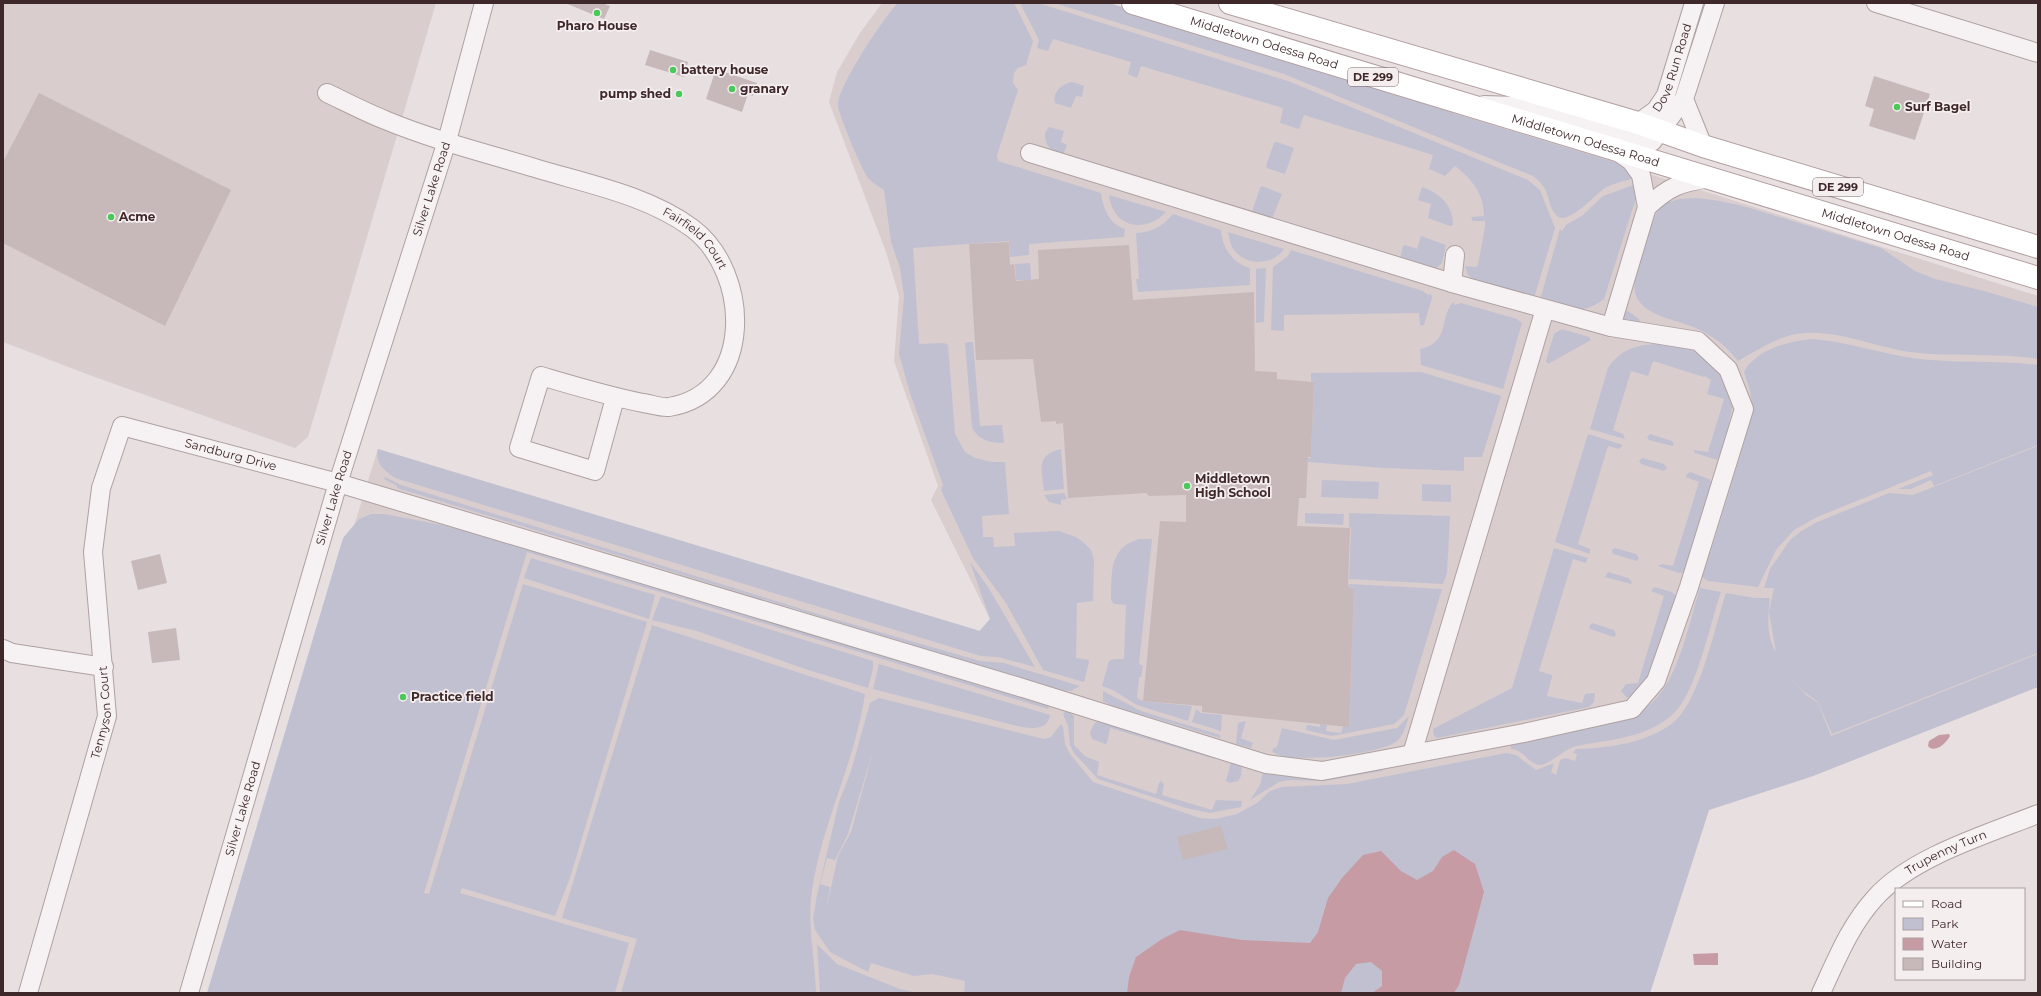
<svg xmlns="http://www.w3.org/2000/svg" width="2041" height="996" font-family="Montserrat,sans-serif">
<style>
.built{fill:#d9cdce}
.green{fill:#c1c0d1;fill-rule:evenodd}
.water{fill:#c79ba3}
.building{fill:#c7b9ba}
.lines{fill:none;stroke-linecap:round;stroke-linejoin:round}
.minor-casing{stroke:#aea1a2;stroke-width:20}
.primary-casing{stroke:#b39fa1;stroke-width:24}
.minor{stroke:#f6f1f2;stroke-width:18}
.primary{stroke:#fff;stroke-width:22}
.poi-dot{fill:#48c959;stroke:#f5eeef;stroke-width:1.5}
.labels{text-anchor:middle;stroke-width:3.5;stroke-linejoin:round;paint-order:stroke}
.shield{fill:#f5eeef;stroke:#756365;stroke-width:1}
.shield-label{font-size:11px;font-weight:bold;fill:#3e282a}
.poi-label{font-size:12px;font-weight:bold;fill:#3e282a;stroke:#f5eeef;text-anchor:start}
.street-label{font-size:12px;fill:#3e282a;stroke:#f5eeef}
</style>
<rect width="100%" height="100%" fill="#e8dfe0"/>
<!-- built -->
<g class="built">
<path d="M3,3H436L308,437L295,448L92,376L3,342Z"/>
<path d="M882,3H1104L2038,296V687L1813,776L1709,810L1650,993H208L378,449L979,631L990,619L931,500L938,486L894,361L899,296L886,252L829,102L837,72L860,33Z"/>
</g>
<!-- green -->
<g class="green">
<path d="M898,3H1014L1033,41L1026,65L1018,68L1014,73L1013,83L1018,90L997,155L998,161L1101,193C1103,208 1109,224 1125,229L1124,237L1029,244V255L1010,257L1009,241L913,248L919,344L944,343L948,345L955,434L965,452L975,458L992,462H1005L1009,514L982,516L983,537H993L994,547L1015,546L1014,533L1059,531L1076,537L1083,542L1091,550L1094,560L1093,601L1077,603L1076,658L1088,660L1089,662L1084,682L1043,670L1006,603L973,558L941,490L943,485L910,393L899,354L904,296L900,268L891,242L884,190C879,187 873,183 869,179C863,173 839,115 838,106C837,87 884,17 898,3Z"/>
<path d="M1020,3H1038L1288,81L1528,180L1540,190L1555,228L1534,298L1473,279L1468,275L1465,266L1476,267L1478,265L1485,227V221H1473L1471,218L1472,217L1484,216C1484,194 1472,179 1455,166L1445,176L1429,169L1433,155L1304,115L1299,129L1280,123L1283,108L1141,66L1137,78L1128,74L1131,62L1053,39L1048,51L1037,48L1039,40Z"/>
<path d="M1054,3H1109L1145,14L1399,92L1456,114L1621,164L1634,178C1625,181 1614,183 1605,188C1595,194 1567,228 1556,215C1545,202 1553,191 1533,176L1284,74Z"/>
<path d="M1072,82L1084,86L1082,97L1076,96L1071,108L1055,103C1052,92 1062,84 1072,82Z"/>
<path d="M1049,127L1064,131L1061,142L1067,145L1063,155C1051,151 1045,147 1045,133Z"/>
<path d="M1277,142L1294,148L1285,174L1267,168L1266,166L1274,143Z"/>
<path d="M1636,184V198L1604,299C1580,317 1566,308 1540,300L1560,229L1562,231L1566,225L1583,215L1603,196Z"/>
<path d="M1262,186L1282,194L1271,221L1254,214L1252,212L1260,188Z"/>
<path d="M1422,187C1440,193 1453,205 1453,225L1450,226L1428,218L1431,204L1418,200Z"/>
<path d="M1109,195L1166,212C1145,234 1113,228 1109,195Z"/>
<path d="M1669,196L1670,202C1692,192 1741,205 1763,212L1881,248L1915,271L1935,279L1984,291L2038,307V359C1996,352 1953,358 1910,352C1875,347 1841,331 1805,333C1781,334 1758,350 1738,361C1727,347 1715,337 1698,329C1680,320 1648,318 1637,298C1630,284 1639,267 1643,253C1649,233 1653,212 1669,196Z"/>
<path d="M1173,214L1221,230C1222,247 1232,263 1250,268V285L1138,292L1136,279H1139L1136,233C1152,232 1162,227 1173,214Z"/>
<path d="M1228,232L1284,249C1272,267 1243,266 1232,247C1230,242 1229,237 1228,232Z"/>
<path d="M1421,236L1446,245L1442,263L1434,270L1400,259L1403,246L1405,245L1417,249Z"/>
<path d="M1291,250L1423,291L1428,295L1431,294L1432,298L1424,325L1420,326L1419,313L1284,315V331L1271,330L1273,267L1288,256Z"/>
<path d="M1030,263L1034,325H1028L1025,280H1016L1015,264Z"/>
<path d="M1266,268L1264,322L1256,323V269Z"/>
<path d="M1453,302L1455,305L1461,303L1517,319L1522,323L1503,389L1421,365L1420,349C1451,342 1438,320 1453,302Z"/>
<path d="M1628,311L1639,319L1641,324L1620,325L1624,312Z"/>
<path d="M1562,329L1589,337L1591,340L1548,364L1546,361L1554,334Z"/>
<path d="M1813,339C1847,342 1879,353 1912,358C1954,364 1996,360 2038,365V445L1934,486L1931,480L1911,489H1898L1933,475L1931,471L1817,517L1794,530L1776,550L1758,587L1708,581L1702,577L1714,541L1744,443L1752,403L1750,391L1744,372C1756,349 1789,341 1813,339Z"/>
<path d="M969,342H973L980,426L1002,425L1004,442L1003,443C989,443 979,440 972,428L965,343Z"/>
<path d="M1665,343L1688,344L1720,369L1733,404L1723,451L1717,460L1695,453L1693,450L1708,452L1724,399L1707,394L1711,380L1705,376L1704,377L1653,361L1648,376L1631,371L1613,430L1623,434L1625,439L1590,429L1608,368C1623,346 1640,345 1665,343Z"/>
<path d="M1421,372L1501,396L1482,457H1464V471L1384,468L1308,462V458H1311L1314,382L1311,381V373Z"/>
<path d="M1588,434L1623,445L1619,449L1608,446L1578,544L1590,549V554L1555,542Z"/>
<path d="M1650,434L1672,441L1674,444L1672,446L1649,440L1647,437Z"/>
<path d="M2038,446V653L1832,734L1818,702L1802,690L1786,673L1806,695L1818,703L1831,736L2038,654V687L1813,776L1709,810L1650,993H964L965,981L932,974L914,976L871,963L868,972L830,952L815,930L813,918L817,895L839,802L851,771L870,703L879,698L1044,739L1051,737L1061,724L1063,727L1065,744L1070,754L1093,782L1200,818L1215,819L1237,814L1257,803L1270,791L1282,787L1347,784L1506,753L1516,755L1536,770L1554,763L1551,772L1556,775L1560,760L1566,758L1575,761L1577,754L1573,753L1576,749C1609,748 1649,743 1675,721C1700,699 1715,626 1726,593L1755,598H1770C1768,616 1766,636 1776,652L1769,612L1774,588H1764L1770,569L1790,540L1800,532L1815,523L1889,493L1913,495ZM875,744L851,832L838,856L826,910L830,887L820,884L827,858L835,860L848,834Z"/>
<path d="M378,449L980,631L990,619L970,562L988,587L1035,667L998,657L981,656L395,478C385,471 374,463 378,449Z"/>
<path d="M1061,449L1064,489L1044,491C1042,470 1035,455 1061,449Z"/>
<path d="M1642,458L1664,464L1667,468L1664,471L1641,464L1639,461Z"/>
<path d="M1690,472L1709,479L1712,483L1684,572L1679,573L1658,566L1662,564L1673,566L1699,482L1686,477L1687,474Z"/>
<path d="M385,477L401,485L831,618L980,661L1004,663L1080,686L1071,691H1064L397,488V486L384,479Z"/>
<path d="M1322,480L1379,482L1378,499L1321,497Z"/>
<path d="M1422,484L1451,485V502L1422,501Z"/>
<path d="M1064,493L1067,499L1061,500V505L1049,502L1044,495Z"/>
<path d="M1305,513L1344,514L1343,525L1305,523Z"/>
<path d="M1349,513L1450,516L1447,573L1443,584L1349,579L1351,528L1349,527Z"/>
<path d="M371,514H384L463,529L1049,706L1048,709L527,552L424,893L429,894L523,584L647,622L570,878L555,916L462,888L460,893L629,943L615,993H207L343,538L359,519Z"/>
<path d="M1139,539H1152L1139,664L1143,666L1141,677H1139L1137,698L1143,701L1192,706L1188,721L1137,705L1113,690L1102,686L1109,661L1114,659H1124L1126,605L1114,604L1111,600C1112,574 1108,548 1139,539Z"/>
<path d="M1554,548L1588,558L1586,563L1573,559L1539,671L1552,675V677L1547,696L1582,703L1585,694L1595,693L1594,702L1589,707L1437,738L1434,736L1433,729L1512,688Z"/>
<path d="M1615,548L1636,554L1639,558L1637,561L1613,554L1612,550Z"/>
<path d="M531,558L655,595L649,619L524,578Z"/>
<path d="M1608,572L1628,578L1632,582L1631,584L1605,577Z"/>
<path d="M1349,584L1442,589L1404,715L1394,724L1332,736L1306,730L1307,725L1320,727V724L1327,725L1326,731L1341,733L1343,726H1349L1354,587H1348Z"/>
<path d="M1654,587L1672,592L1676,596L1677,601C1665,634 1659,679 1627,698L1621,691L1626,684L1638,683L1664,596L1651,591Z"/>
<path d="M1700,588L1721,592C1710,624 1697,688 1676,711C1666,722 1650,730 1637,734C1617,740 1597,742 1577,746C1565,748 1549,765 1540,765C1528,764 1523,749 1511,749V742L1627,718C1639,712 1651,706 1659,695C1680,670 1690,620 1700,588Z"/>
<path d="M661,596L873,661V669L868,688L808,670L697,631L652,620Z"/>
<path d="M1592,623L1614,630L1616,635L1614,637L1590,629L1589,627Z"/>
<path d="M652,625L865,694C855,762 822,823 812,890C807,925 815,958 816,993H621L637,939L562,918Z"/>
<path d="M879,664L1050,715C1048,732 1029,728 1017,726L873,689Z"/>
<path d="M1103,691L1141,711L1220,735V738L1110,705L1103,701Z"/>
<path d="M1196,709L1201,713L1222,715L1221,731L1192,722Z"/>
<path d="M1066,711L1071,713L1074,716V745L1085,756L1099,762L1097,775L1156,794L1159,783L1161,781L1164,784L1162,795L1212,810L1216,800L1242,801L1241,807L1210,813L1186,808L1098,779L1074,753L1070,745L1068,726L1063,714Z"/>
<path d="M1409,716C1406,725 1404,735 1397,741C1383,754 1285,766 1272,751L1274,748L1277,747L1282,728L1334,740L1397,728Z"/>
<path d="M1098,721L1215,757V759L1110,728L1107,743L1105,744L1092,739L1090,733L1094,724Z"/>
<path d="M1246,721L1241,738L1253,743L1251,748L1236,744L1238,723Z"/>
<path d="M1231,762L1242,765L1241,776L1238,781L1230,783L1226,781Z"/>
<path d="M1382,768V771L1324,781L1290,780L1279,782L1250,800L1260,785L1263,773L1266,772Z"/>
<path d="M817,944L837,964L900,989L917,993H820Z"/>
</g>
<!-- water -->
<g class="water">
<path d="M1939,735L1949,734L1950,736C1946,743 1938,751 1930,748L1928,746L1929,741Z"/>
<path d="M1454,850L1475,864L1484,892L1459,985L1454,993H1372L1382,986V971L1371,962L1356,964L1345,978L1341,993H1127L1129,977L1136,957L1162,939L1180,930L1242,940L1310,943L1318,932L1328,898L1342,878L1363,855L1381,851L1401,871L1417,880L1433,871L1442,857Z"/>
<path d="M1718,953V965H1694L1693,954Z"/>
</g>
<!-- building -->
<g class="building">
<path d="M565,3H602L610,6L604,19Z"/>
<path d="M650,50L688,62L684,77L645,65Z"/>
<path d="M716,69L757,83L753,96L748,94L742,112L706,99Z"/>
<path d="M1874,76L1930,94L1915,140L1869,126L1874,109L1865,106Z"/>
<path d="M39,93L231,190L165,326L3,243V162Z"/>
<path d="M1009,242L1010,265L1014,264L1016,281L1039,279L1038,250L1129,245L1133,300L1254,292L1255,371L1277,372V379L1314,382L1311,457H1308L1306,498H1299L1297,526L1350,528L1348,587L1354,588L1349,727L1202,712V706L1143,701L1160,521L1186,522V495L1149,496L1146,493L1068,498L1063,423L1056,424V421L1041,422L1033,359L976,360L969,244Z"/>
<path d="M160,554L167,583L138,590L131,561Z"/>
<path d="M176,628L180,660L152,663L148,632Z"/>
<path d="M1221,826L1228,849L1183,860L1177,837Z"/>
</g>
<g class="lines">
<!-- minor casing -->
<g class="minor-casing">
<g id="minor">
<path d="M1876,3L2038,53"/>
<path id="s1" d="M327,93C346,102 365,112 385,120C433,140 485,153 535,168C587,184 647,195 692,228C751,272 755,393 669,407C661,408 651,404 643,403C608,396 575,386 541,376L519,448L595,471L615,398"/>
<path d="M1484,105L1516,106L1643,144L1652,142L1684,99"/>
<path id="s2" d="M1638,123L1656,110L1666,95L1694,3"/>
<path d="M1703,146L1684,99L1715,3"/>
<path d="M1647,207C1670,186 1679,183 1710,178"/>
<path d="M1452,283L1455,255"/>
<path d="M1611,327L1647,207L1641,175L1631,161L1618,152"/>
<path d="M3,649L12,653L104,667"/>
<path d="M1412,754L1545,309"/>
<path id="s3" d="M28,993L107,716L93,552L101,488L122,426L338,483L1026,689L1266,764L1322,771L1524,733L1632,709L1656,681L1689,587L1744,409L1728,369L1698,341L1611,327L1452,283L1030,153"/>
<path id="s4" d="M189,993L338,483L447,141L484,3"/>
<path id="s5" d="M1821,993C1836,961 1850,925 1875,898C1911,857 1988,834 2038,814"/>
</g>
</g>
<!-- primary casing -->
<g class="primary-casing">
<g id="primary">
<path id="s6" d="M1133,3L2038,278"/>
<path d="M1230,3L1638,123L1703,146L2038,247"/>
</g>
</g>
<!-- minor -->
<use href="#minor" class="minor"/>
<!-- primary -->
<use href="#primary" class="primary"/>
</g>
<!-- markers -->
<g class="poi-dot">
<circle cx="597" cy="13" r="4"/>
<circle cx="673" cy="70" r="4"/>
<circle cx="732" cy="89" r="4"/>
<circle cx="679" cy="94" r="4"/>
<circle cx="1897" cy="107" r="4"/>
<circle cx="111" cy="217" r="4"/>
<circle cx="1187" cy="486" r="4"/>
<circle cx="403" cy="697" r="4"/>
</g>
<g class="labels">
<!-- shield labels -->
<g class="shield">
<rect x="1348" y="68" width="50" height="18" rx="3"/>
<rect x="1813" y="178" width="50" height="18" rx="3"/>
</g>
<g class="shield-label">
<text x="1373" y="81">DE 299</text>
<text x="1838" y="191">DE 299</text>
</g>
<!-- poi labels -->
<g class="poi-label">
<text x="597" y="30" text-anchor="middle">Pharo House</text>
<text x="681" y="74">battery house</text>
<text x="740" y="93">granary</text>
<text x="671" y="98" text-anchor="end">pump shed</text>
<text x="1905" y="111">Surf Bagel</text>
<text x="119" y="221">Acme</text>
<text x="1195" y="483">Middletown<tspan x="1195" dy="14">High School</tspan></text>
<text x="411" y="701">Practice field</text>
</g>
<!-- street labels -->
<g class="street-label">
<text dy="4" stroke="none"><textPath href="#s6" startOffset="137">Middletown Odessa Road</textPath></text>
<text dy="4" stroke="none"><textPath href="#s2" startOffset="68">Dove Run Road</textPath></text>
<text dy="4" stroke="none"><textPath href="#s6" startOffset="473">Middletown Odessa Road</textPath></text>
<text dy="4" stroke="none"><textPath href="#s4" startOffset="840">Silver Lake Road</textPath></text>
<text dy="4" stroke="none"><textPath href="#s6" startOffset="797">Middletown Odessa Road</textPath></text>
<text dy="4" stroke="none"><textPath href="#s1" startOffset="400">Fairfield Court</textPath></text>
<text dy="4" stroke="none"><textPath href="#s3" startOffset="695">Sandburg Drive</textPath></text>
<text dy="4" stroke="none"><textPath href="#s4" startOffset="516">Silver Lake Road</textPath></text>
<text dy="4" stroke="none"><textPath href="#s3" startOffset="291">Tennyson Court</textPath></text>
<text dy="4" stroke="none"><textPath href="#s4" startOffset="192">Silver Lake Road</textPath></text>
<text dy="4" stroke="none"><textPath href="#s5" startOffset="195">Trupenny Turn</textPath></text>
</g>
</g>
<!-- border -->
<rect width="2041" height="996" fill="none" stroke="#3e282a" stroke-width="8"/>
<!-- legend -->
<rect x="1895" y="888" width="130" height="92" fill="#f5eeef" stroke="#ac9fa0"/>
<rect x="1903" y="901" width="20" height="6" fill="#ffffff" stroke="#ac9fa0"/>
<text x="1931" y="908" font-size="12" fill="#3e282a">Road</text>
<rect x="1903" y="918" width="20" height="12" fill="#c1c0d1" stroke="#ac9fa0"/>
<text x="1931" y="928" font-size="12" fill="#3e282a">Park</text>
<rect x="1903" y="938" width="20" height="12" fill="#c79ba3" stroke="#ac9fa0"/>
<text x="1931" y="948" font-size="12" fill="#3e282a">Water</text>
<rect x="1903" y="958" width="20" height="12" fill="#c7b9ba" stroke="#ac9fa0"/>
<text x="1931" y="968" font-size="12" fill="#3e282a">Building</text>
</svg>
